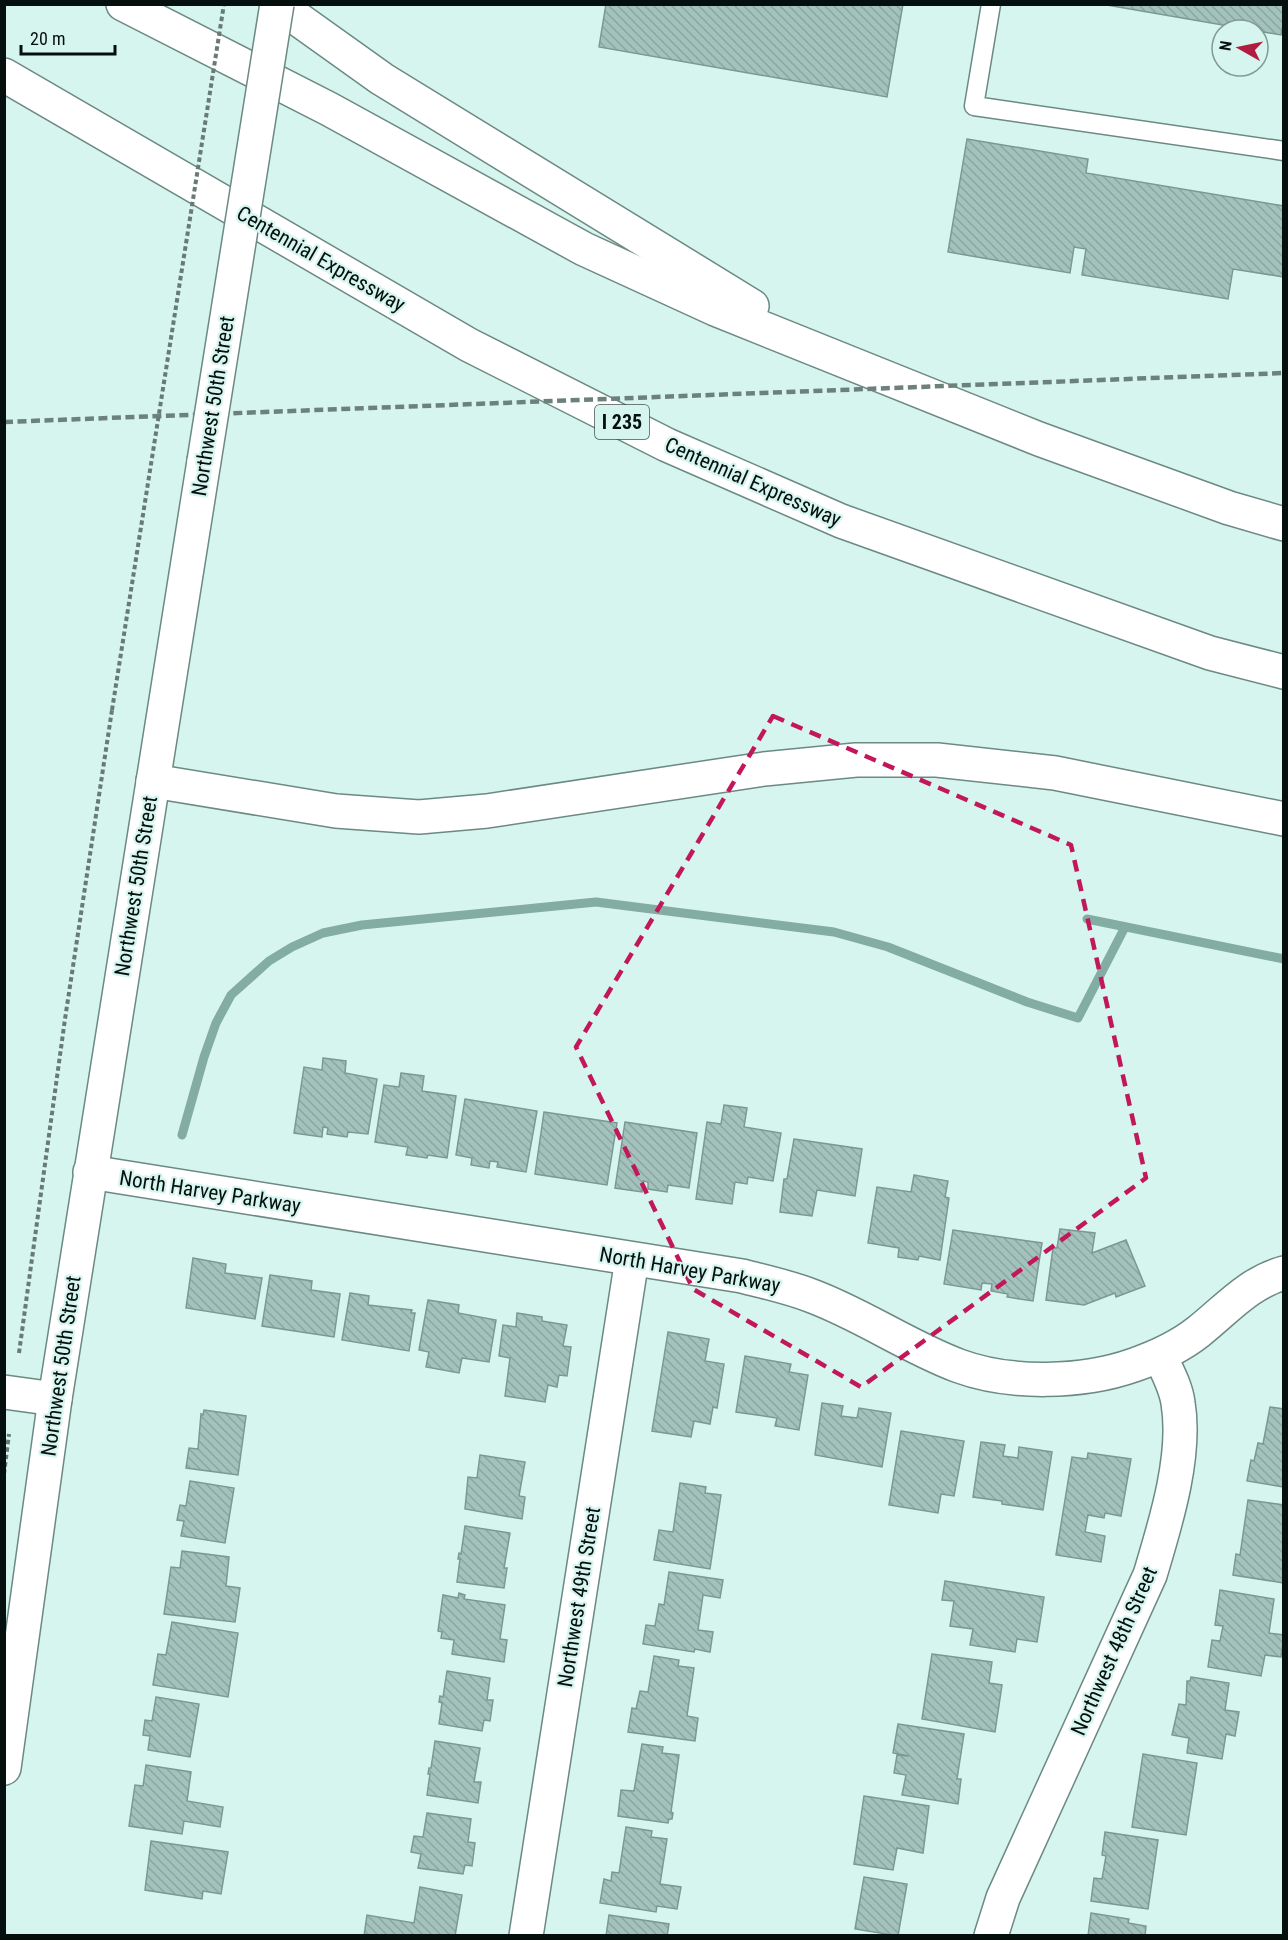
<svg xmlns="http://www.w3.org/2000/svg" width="1288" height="1940" font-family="'Roboto Condensed',sans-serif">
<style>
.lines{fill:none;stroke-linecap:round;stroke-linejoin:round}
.stream{stroke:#83aca3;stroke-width:9}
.building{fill:url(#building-back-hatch);stroke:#7b9992;stroke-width:1.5}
.lane-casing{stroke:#6c8983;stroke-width:21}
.street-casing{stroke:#6c8983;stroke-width:36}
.secondary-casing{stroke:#6c8983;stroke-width:36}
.highway-casing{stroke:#6c8983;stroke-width:36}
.path{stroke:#677a76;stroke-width:4;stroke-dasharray:4.5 3;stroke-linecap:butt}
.lane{stroke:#fff;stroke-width:18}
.street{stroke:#fff;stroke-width:33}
.secondary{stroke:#fff;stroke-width:33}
.highway{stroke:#fff;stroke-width:33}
.rail{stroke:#6c807c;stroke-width:4.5;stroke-dasharray:9 4.5;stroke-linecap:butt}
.secondary-bridge-casing{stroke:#6c8983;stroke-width:36;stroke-linecap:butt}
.path-bridge{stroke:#677a76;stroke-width:4;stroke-dasharray:4.5 3;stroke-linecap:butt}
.secondary-bridge{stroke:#fff;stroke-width:33}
.marked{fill:none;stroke:#c2185b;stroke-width:4.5;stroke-dasharray:12 8;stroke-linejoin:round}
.labels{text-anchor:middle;stroke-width:4.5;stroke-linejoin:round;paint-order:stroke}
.shield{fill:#d6f5ee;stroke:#445450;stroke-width:1.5}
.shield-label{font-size:20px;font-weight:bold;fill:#050f0d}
.street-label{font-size:21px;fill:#050f0d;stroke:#d6f5ee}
</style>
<defs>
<pattern id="building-back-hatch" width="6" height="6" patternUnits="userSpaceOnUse" patternTransform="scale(1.5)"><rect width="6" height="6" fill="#a3c2bb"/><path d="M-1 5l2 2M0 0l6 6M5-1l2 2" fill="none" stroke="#8ba6a0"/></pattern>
</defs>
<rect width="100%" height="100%" fill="#d6f5ee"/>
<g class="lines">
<!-- stream -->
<g class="stream">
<path d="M1087,919L1284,959"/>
<path d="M182,1135L204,1057L216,1023L231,995L269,961L292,947L323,933L362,925L596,902L834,932L888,947L1027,1002L1078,1018L1125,927"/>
</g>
</g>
<!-- building -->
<g class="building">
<path d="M606,4H903L887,97L599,47Z"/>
<path d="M1101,4H1284V20L1281,35Z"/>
<path d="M967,139L1088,159L1086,173L1284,206V277L1233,269L1228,299L1082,275L1086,249L1074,247L1070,273L948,252Z"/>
<path d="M323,1058L346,1061L345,1073L377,1079L368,1134L348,1132L347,1137L327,1134L328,1128L323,1127L322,1137L294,1133L304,1067L322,1070Z"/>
<path d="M401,1073L424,1076L422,1091L456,1096L447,1158L428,1155L427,1158L406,1155L408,1147L375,1142L384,1085L399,1087Z"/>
<path d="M465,1099L537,1111L526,1172L497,1167L498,1162L490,1161L489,1168L471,1165L472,1158L456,1155Z"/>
<path d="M724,1105L747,1108L744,1127L781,1133L773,1181L748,1177L747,1184L735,1182L732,1204L696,1199L707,1122L721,1124Z"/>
<path d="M544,1112L617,1123L607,1185L535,1174Z"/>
<path d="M625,1122L697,1133L689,1188L668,1185L667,1192L648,1189V1182L643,1181L642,1192L615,1188Z"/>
<path d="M794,1139L862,1149L855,1196L817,1190L812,1216L780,1212L784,1179H787Z"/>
<path d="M914,1175L948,1181L945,1197L949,1198L940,1260L919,1256L918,1260L898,1257L899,1248L868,1243L877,1187L911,1192Z"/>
<path d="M1060,1229L1095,1233L1092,1253L1126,1240L1145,1286L1116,1297L1115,1293L1084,1305L1046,1300L1053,1248H1057Z"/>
<path d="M953,1230L1042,1243L1033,1301L1007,1297L1008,1294L991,1291L992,1284L982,1283L981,1290L944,1284Z"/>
<path d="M193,1258L226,1264L225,1273L262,1278L255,1319L186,1308Z"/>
<path d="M270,1275L312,1281L311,1290L340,1294L334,1337L262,1326Z"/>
<path d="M350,1293L369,1296L368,1305L412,1310L411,1313H415L409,1351L342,1340Z"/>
<path d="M428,1300L459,1305L458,1313L496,1320L489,1362L462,1358L459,1373L426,1367L429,1352L419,1350Z"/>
<path d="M517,1313L542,1317V1321L567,1325L563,1346L571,1347L567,1376L559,1375L557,1387L548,1385L545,1402L505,1396L510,1358L499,1356L503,1325L516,1327Z"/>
<path d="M668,1332L709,1339L705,1361L724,1364L717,1408L713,1407L710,1424L694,1421L691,1437L652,1431Z"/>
<path d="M745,1356L791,1364L789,1372L808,1375L799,1430L775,1426L777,1418L736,1412Z"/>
<path d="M822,1403L843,1406L841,1416L857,1418L859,1408L891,1413L882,1467L815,1455Z"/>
<path d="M1270,1407L1284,1409V1487L1247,1481L1251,1460L1254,1461L1258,1443L1263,1444Z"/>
<path d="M204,1410L246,1416L238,1475L186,1468L189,1448L198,1449L201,1414L203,1415Z"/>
<path d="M901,1431L964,1441L954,1496L941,1494L938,1513L889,1505Z"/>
<path d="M981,1442L1005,1445L1003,1456L1018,1458L1019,1447L1052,1452L1043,1510L1002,1504V1501L973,1497Z"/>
<path d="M1088,1453L1131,1459L1121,1516L1105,1513L1104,1518L1088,1515L1085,1532L1105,1536L1101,1562L1056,1555L1072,1457L1087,1459Z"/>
<path d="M480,1455L525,1462L519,1496L525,1497L522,1519L465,1509L468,1477L477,1478Z"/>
<path d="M190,1481L234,1488L225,1543L181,1536L184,1521L177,1520L180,1505L186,1506Z"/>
<path d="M680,1483L706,1487L705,1493L721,1495L710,1569L654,1560L659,1530L673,1532Z"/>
<path d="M1248,1500L1284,1505V1583L1233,1575L1236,1554L1240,1555Z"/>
<path d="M465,1526L510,1533L504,1568H507L504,1588L457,1582L460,1559H458L459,1553L461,1554Z"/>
<path d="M182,1551L229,1557L226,1586L240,1588L235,1622L164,1614L171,1567L180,1568Z"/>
<path d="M669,1572L723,1580L720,1598L703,1595L698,1630L713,1632L710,1652L695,1649L694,1652L643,1644L646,1625L655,1626L659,1604L664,1605Z"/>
<path d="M945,1581L1044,1597L1037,1642L1017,1639L1015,1652L970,1645L973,1629L950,1626L954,1601L942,1600Z"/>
<path d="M1220,1590L1274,1599L1269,1633L1284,1635L1281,1657L1265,1655L1261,1676L1208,1667L1212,1640L1220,1641L1223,1626L1215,1625Z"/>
<path d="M459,1593L465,1595L464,1599L505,1605L500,1639L507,1640L504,1662L452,1654L454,1640L441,1638L442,1632L438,1631L443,1595L458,1598Z"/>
<path d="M172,1622L238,1633L228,1697L153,1685L158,1654L166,1655Z"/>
<path d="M932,1654L992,1662L989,1683L1002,1685L995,1732L922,1719Z"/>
<path d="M654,1656L679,1660L678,1666L694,1668L687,1716L698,1718L695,1741L628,1732L632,1708L636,1709L640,1691L648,1692Z"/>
<path d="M447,1671L490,1678L487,1700H493L490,1721L484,1720L482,1731L439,1724L442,1703L439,1702L440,1696L443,1697Z"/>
<path d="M1191,1677L1229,1683L1225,1710L1239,1712L1235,1736L1226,1734L1222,1759L1187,1753L1189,1738L1172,1735L1179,1704L1186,1705L1187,1681H1190Z"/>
<path d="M156,1697L199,1704L190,1757L148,1750L150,1736L143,1735L145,1720L152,1721Z"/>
<path d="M898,1724L964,1734L957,1779H961L958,1804L902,1795L906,1775L894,1773L897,1755L909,1756L893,1753Z"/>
<path d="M435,1741L480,1748L474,1782H481L478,1803L427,1795L430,1774H428L429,1768H431Z"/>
<path d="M642,1744L663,1747L662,1753L679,1755L671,1812L673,1813L672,1819H669L668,1823L618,1816L621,1790L634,1791Z"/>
<path d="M1143,1754L1197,1763L1186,1835L1132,1827Z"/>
<path d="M146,1765L191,1772L187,1801L223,1807L220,1827L184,1821L182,1834L129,1826L135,1785L143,1786Z"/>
<path d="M864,1796L929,1806L923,1853L897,1848L893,1870L854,1864Z"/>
<path d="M427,1813L471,1819L468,1842L475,1843L472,1866L465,1865L463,1874L418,1868L421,1854L411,1852L414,1836L423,1837Z"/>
<path d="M626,1827L652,1831L651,1837L667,1839L660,1884L681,1887L677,1909L657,1906L656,1912L600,1903L604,1879L611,1881L612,1872L619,1873Z"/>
<path d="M1105,1832L1158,1840L1148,1909L1091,1901L1094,1878L1102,1879L1106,1856L1102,1855Z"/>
<path d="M151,1841L228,1852L221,1894L203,1891L202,1899L145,1890Z"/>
<path d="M864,1877L907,1884L898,1936L855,1929Z"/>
<path d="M420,1887L462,1895L455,1936H364L367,1915L414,1923Z"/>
<path d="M1091,1913L1129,1919L1128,1923L1146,1926L1145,1936H1088Z"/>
<path d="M609,1915L669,1924L667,1936H606Z"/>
</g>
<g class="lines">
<!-- lane casing -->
<g class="lane-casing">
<path id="lane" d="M991,4L974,106L1284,151"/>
</g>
<!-- street casing -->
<g class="street-casing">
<g id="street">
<path d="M90,1172L742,1276C765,1282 789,1287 812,1296C863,1315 908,1347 959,1366C1011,1385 1083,1383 1134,1365C1157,1357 1179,1347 1198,1332C1226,1310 1248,1283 1284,1273"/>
<path d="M4,1392L55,1399"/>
<path d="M526,1936L632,1259"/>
<path d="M991,1936L1003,1898L1150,1575C1165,1525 1187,1456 1178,1403C1176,1387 1167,1371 1160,1356"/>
</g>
</g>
<!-- secondary casing -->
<g class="secondary-casing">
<path id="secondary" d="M4,1768L55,1399L204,461"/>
</g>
<!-- highway casing -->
<g class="highway-casing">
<g id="highway">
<path d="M123,4L329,109L584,249L715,309L1039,439L1229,508L1284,524"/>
<path d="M277,4L382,79L752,306"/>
<path d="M4,75L469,345L667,445L841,521L1210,653L1284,672"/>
<path d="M153,781L336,811L419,817L487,811L764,769L856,760H937L1055,773L1284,819"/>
</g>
</g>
<!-- path -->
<g class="path">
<path d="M19,1353L65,1019L112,710"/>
<path d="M4,1474L9,1434"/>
</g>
<!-- lane -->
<use href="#lane" class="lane"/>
<!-- street -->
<use href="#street" class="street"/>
<!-- secondary -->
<use href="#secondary" class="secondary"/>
<!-- highway -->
<use href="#highway" class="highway"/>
<!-- rail -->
<path class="rail" d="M4,422L1284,373"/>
<!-- secondary-bridge casing -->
<g class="secondary-bridge-casing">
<path id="secondary-bridge" d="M204,461L277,4"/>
</g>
<!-- path-bridge -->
<path class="path-bridge" d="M112,710L224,4"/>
<!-- secondary-bridge -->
<use href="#secondary-bridge" class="secondary-bridge"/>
</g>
<!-- marked area -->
<path class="marked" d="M773,716L1071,845L1146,1178L861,1387L693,1289L576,1047Z"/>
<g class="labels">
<!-- shield labels -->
<rect class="shield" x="595" y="405" width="54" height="34" rx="4.5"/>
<g class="shield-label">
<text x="622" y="429">I 235</text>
</g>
<!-- street labels -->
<g class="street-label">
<text transform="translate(321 259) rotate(30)" y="7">Centennial Expressway</text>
<text transform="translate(213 406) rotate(-81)" y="7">Northwest 50th Street</text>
<text transform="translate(753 482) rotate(24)" y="7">Centennial Expressway</text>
<text transform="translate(136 886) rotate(-81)" y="7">Northwest 50th Street</text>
<text transform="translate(210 1192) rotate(9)" y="7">North Harvey Parkway</text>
<text transform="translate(690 1270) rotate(10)" y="7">North Harvey Parkway</text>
<text transform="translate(61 1366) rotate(-82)" y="7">Northwest 50th Street</text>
<text transform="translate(579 1597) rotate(-81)" y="7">Northwest 49th Street</text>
<text transform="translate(1114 1651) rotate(-66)" y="7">Northwest 48th Street</text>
</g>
</g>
<!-- border -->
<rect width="1288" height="1940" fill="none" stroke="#050f0d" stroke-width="12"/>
<!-- north arrow -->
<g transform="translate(1240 48) rotate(279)"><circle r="28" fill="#d6f5ee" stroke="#829994" stroke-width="1.5"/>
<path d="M0-4.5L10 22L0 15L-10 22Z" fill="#b11d40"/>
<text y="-9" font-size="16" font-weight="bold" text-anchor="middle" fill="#050f0d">N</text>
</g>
<!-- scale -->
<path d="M21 45v9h94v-9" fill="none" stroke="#050f0d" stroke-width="3"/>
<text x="30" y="45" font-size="18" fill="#050f0d" stroke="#d6f5ee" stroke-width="4.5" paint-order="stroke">20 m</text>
</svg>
